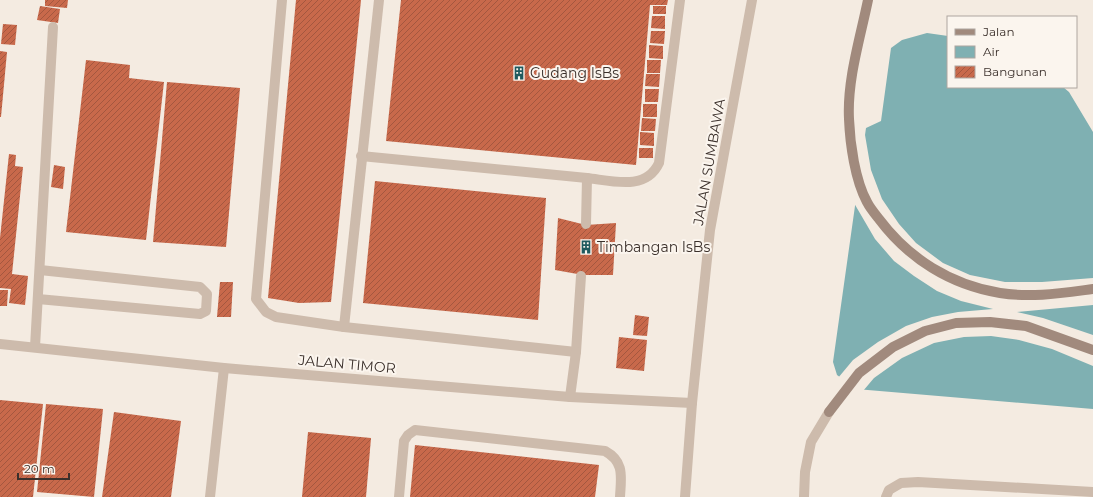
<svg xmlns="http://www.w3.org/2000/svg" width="1093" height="497" font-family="Montserrat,sans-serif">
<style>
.water{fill:#7fb0b2}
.pier{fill:#f4ebe1}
.building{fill:url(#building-hatch)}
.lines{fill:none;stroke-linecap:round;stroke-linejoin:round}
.service{stroke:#cdbbac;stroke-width:10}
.minor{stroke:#cdbbac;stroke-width:10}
.secondary{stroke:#a18a7d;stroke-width:10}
.labels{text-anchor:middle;stroke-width:4;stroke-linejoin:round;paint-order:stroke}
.poi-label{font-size:14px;fill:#3b302b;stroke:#fbf5ee;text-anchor:start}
.street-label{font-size:14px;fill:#3b302b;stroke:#fbf5ee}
</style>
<defs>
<pattern id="building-hatch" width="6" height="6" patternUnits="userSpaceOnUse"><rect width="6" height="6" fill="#c8694b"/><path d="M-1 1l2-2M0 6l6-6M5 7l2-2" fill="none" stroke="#a4573f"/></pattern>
</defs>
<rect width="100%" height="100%" fill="#f4ebe1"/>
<!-- water -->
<path class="water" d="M927,33L948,36V87H1063L1069,92L1093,132V409L856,389L837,375L833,362L866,128L881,121L891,48L902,40Z"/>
<!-- pier -->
<path class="pier" d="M864,129L871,170L882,199L899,224L916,243L943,263L970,275L1005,282H1042L1093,278V305L1017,312L1043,318L1093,335V366L1052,349L1019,340L991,336L964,337L934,343L902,358L874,378L863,391L855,390L838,378L853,360L878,342L906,326L932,317L958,312L993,309L961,301L937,291L914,276L894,261L875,239L854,203Z"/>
<!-- building -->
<g class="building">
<path d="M45,0H68L67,8L45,6Z"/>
<path d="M296,0H361L331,302L299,303L268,298Z"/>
<path d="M401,0H668L667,5H650L636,165L386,141Z"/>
<path d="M40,6L60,9L58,23L37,20Z"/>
<rect x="653" y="6" width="13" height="8"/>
<path d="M652,16H665V29L651,28Z"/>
<path d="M3,24L17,25L15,45L1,44Z"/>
<path d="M651,31H665L664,44L650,43Z"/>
<path d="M649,45L663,46V59L649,58Z"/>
<path d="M0,51L7,52L1,117H0Z"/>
<path d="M86,60L130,65L129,78L164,82L146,240L66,232Z"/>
<path d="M647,60H661L660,73H647Z"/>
<path d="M646,74H660L659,87L645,86Z"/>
<path d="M167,82L240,88L226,247L153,242Z"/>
<path d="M645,89H659L658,102H645Z"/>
<rect x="643" y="104" width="14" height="13"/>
<path d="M642,118L656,119L655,131H641Z"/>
<path d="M640,132L654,133V146L640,145Z"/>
<rect x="639" y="148" width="14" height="10"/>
<path d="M9,154L16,155L15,166L23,167L12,274L28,276L25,305L9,303L11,289L0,288V238Z"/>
<path d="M54,165L65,167L63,189L51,187Z"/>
<path d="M375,181L546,198L538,320L363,303Z"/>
<path d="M558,218L586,225L616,223L613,275H583L555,270Z"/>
<path d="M220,282H233L231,317H217Z"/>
<path d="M0,290H8L7,306H0Z"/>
<path d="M635,315L649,317L647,336L633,335Z"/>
<path d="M619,337L647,340L644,371L616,368Z"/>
<path d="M0,400L43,404L33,497H0Z"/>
<path d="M46,404L103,409L94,497L37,492Z"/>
<path d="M114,412L181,421L171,497H102Z"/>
<path d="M308,432L371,438L366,497H302Z"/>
<path d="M415,445L599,465L595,497H410Z"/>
</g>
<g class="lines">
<!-- service -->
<g class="service">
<path d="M282,0L256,299L266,312L276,317L344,327L576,352L581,276"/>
<path d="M361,156L587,178"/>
<path d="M586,224L587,178C613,181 646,191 659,163L680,0"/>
<path d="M38,299L200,314L206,311L207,294L200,287L40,270"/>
<path d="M344,327L379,0"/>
<path d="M0,344L224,368L570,397L692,403"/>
<path d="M35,347L53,27"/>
<path d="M570,397L576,352"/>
<path d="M210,497L224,368"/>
<path d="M399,497L404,441L408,435L415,430L605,451C625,462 621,477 620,497"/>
<path d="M886,497L889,490L901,483L918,482L1093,492"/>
</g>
<!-- minor -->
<g class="minor">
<path d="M685,497L692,403L710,230L752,0"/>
<path d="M804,497L805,472L811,442L829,412"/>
</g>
<!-- secondary -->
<g class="secondary">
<path d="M868,0C860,39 847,80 849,119C850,144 855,180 867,202C870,208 875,214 879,219C909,259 951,285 1000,293C1031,298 1062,293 1093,289"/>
<path d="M829,412L859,373L893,347L925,331L956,323L990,322L1026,326L1093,350"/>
</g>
</g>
<!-- icons -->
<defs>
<g id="building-bare" transform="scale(1.08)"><path d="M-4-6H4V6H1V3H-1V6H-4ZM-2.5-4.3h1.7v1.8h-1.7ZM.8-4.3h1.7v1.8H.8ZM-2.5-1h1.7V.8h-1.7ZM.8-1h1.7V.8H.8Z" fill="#1f5a5e" stroke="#fbf5ee" stroke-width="2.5" paint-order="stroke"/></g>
</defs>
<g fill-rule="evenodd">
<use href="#building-bare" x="519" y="73"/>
<use href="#building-bare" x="586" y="247"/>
</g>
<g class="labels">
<!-- poi labels -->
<g class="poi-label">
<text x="530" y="78">Gudang IsBs</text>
<text x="597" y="252">Timbangan IsBs</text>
</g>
<!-- street labels -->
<g class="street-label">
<text transform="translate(709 162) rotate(-80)" y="5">JALAN SUMBAWA</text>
<text transform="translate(347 364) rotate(5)" y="5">JALAN TIMOR</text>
</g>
</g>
<!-- legend -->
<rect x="947" y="16" width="130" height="72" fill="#fbf5ee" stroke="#aea6a0"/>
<rect x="955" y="29" width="20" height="6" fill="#a18a7d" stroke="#aea6a0"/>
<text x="983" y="36" font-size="12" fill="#3b302b">Jalan</text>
<rect x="955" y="46" width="20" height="12" fill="#7fb0b2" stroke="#aea6a0"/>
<text x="983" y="56" font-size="12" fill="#3b302b">Air</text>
<rect x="955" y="66" width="20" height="12" fill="url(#building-hatch)" stroke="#aea6a0"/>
<text x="983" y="76" font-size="12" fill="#3b302b">Bangunan</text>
<!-- scale -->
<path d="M18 473v6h51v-6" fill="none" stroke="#3b302b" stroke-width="2"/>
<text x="24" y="473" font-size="12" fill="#3b302b" stroke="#fbf5ee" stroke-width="3" paint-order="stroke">20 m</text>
</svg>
